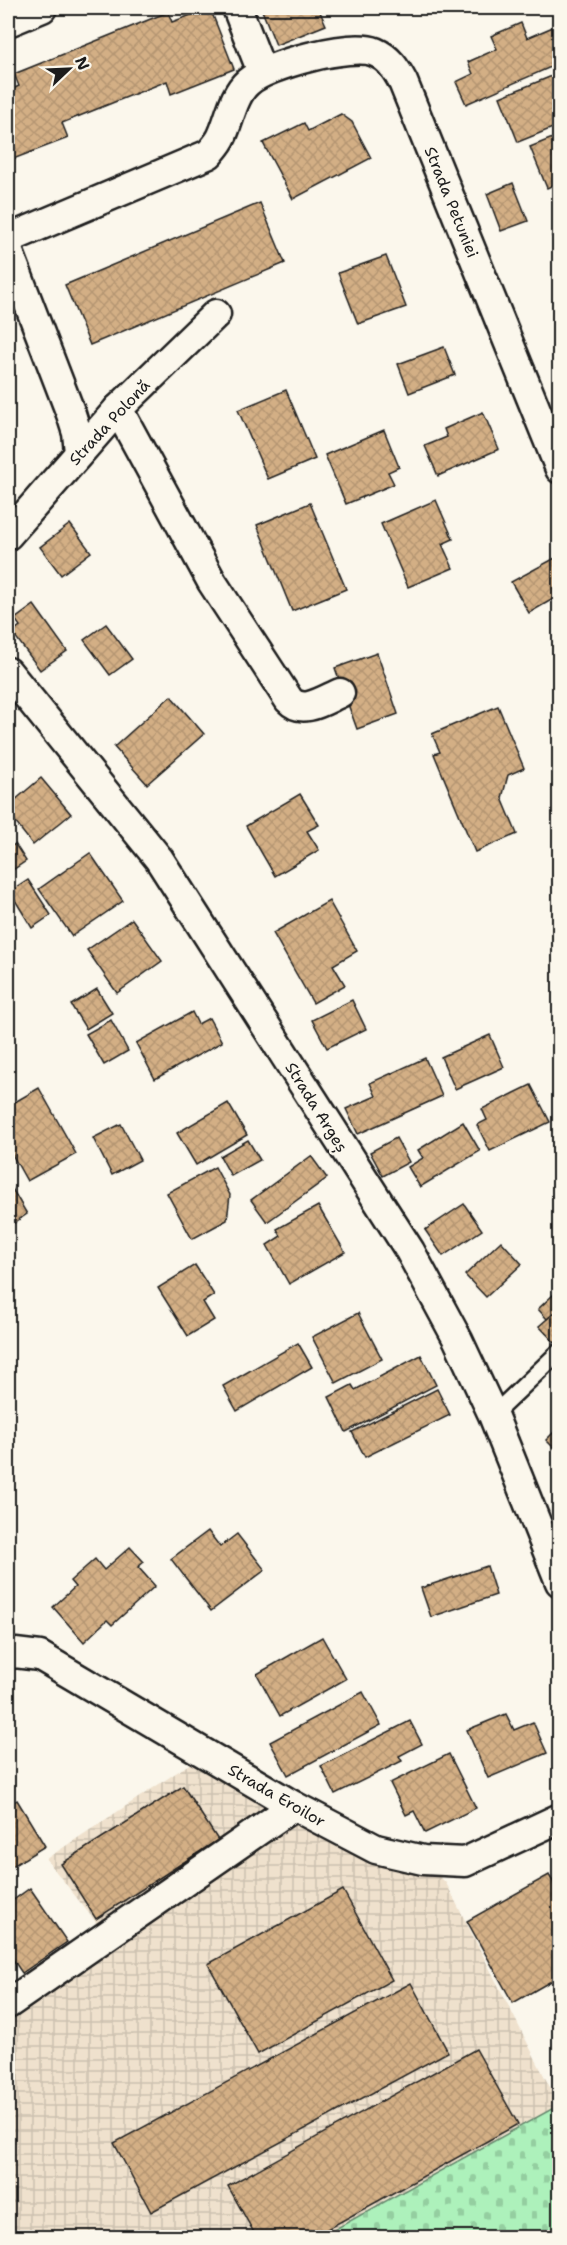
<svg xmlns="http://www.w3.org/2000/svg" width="567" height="2245" font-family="'Shantell Sans',sans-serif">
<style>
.industrial{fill:url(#industrial-grid)}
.cemetery{fill:url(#cemetery-stones);stroke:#64866c;stroke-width:1.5}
.building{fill:url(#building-cross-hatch);stroke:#1c1c1c;stroke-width:1.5}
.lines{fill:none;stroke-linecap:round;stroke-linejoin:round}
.lane-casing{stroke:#1c1c1c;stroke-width:20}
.street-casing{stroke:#1c1c1c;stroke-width:33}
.lane{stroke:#fbf7ec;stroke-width:15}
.street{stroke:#fbf7ec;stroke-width:28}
.labels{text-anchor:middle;stroke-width:4.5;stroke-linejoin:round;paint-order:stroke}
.street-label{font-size:16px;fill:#1c1c1c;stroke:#fbf7ec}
</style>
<defs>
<pattern id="industrial-grid" width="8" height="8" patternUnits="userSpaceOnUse" patternTransform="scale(1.5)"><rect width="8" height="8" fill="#efe1cd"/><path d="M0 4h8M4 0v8" fill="none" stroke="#ccc0af"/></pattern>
<pattern id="cemetery-stones" width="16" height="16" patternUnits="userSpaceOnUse" patternTransform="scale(1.5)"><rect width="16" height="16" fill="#adf1bb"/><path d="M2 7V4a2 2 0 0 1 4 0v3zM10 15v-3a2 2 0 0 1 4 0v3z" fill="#94cea0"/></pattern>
<pattern id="building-cross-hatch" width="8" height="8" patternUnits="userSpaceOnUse" patternTransform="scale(1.5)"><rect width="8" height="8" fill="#d3af85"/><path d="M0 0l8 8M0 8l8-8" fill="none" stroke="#b59672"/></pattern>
</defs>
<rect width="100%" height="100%" fill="#fbf7ec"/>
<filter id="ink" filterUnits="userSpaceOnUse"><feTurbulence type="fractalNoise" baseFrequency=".0167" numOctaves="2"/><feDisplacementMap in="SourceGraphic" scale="12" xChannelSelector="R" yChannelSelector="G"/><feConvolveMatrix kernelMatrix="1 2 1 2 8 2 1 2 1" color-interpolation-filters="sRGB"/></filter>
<g filter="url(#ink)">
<!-- industrial -->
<path class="industrial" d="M206,1753L423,1860L446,1883L559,2105L321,2237H8V2007L106,1935L46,1859Z"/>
<!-- cemetery -->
<path class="cemetery" d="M559,2105V2237H321Z"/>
<!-- building -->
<g class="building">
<path d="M210,8L234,69L171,94L167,81L62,123L68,138L8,161V91L19,86L14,74L168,12L172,22Z"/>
<path d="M261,8H331L320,12L326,25L276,45Z"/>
<path d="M521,23L527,38L560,24V63L466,104L456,82L473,74L468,62L497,49L491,36Z"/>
<path d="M557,74L560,81V125L518,142L500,97Z"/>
<path d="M341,114L352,122L371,158L293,199L263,143L304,123L308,131Z"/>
<path d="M560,135V182L547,188L530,147Z"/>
<path d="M513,183L528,221L501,231L487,194Z"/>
<path d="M260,203L285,263L90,345L65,285Z"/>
<path d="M560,233V253L552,236Z"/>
<path d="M386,256L406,307L358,324L338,273Z"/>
<path d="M444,347L455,375L409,393L398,364Z"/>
<path d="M286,390L315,459L268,479L238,410Z"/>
<path d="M483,412L499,449L438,476L425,446L447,437L444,429Z"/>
<path d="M384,430L399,467L388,472L394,484L346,504L325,455Z"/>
<path d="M436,500L453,539L442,544L453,568L408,587L381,524Z"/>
<path d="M310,503L346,589L292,611L257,525Z"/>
<path d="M70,524L91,552L61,575L40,547Z"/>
<path d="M557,557L560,562V595L529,613L511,582Z"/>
<path d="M34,605L67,651L40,670L12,632L20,626L15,619Z"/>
<path d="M106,624L132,659L110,675L84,640Z"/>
<path d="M377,653L398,714L357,729L335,668Z"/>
<path d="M171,696L204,734L147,784L114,747Z"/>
<path d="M498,706L524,768L508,775L502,798L517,834L475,852L434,754L440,752L432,734Z"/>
<path d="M41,778L71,814L33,845L8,813V806Z"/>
<path d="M300,794L319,825L307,831L319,850L275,876L246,826Z"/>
<path d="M15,844L26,861L8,873V849Z"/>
<path d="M90,853L123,901L72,936L39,889Z"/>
<path d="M28,880L51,915L32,928L10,892Z"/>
<path d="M329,901L357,951L333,965L345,985L313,1003L273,933Z"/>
<path d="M132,919L162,961L117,993L87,950Z"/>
<path d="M97,989L112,1013L86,1029L71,1005Z"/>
<path d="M352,1000L366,1029L327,1048L312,1020Z"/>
<path d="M192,1012L198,1024L209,1018L222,1042L155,1079L136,1043Z"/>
<path d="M111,1020L128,1051L104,1065L86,1034Z"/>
<path d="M490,1035L504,1067L455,1089L441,1057Z"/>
<path d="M425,1058L442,1096L358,1134L346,1109L376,1096L370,1083Z"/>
<path d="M531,1085L550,1122L490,1151L477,1125L487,1120L482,1109Z"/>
<path d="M39,1088L76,1154L27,1181L8,1147V1106Z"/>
<path d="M228,1103L247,1135L196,1165L177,1133Z"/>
<path d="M463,1122L480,1151L420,1187L408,1167L423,1158L418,1150Z"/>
<path d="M121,1124L140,1160L112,1175L93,1138Z"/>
<path d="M396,1138L409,1162L383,1176L370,1152Z"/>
<path d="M248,1140L260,1160L231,1176L220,1156Z"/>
<path d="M311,1156L327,1178L267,1222L251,1200Z"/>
<path d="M215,1167L230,1195L227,1220L192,1239L167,1193Z"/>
<path d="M560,1177V1192L552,1183Z"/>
<path d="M8,1182L27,1214L8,1227Z"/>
<path d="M464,1204L482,1230L443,1256L425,1230Z"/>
<path d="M318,1206L345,1252L289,1284L267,1245L281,1236L277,1229Z"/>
<path d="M501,1241L522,1264L486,1297L465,1275Z"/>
<path d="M195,1265L214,1295L203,1302L214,1320L188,1336L158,1288Z"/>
<path d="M554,1294L560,1301V1308L547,1319L538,1309Z"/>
<path d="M560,1308V1342L557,1345L539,1326Z"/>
<path d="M358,1313L382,1359L336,1383L312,1337Z"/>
<path d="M298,1343L312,1367L237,1411L223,1386Z"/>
<path d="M421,1355L436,1385L346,1432L329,1397L352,1385L355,1390Z"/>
<path d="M437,1389L450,1415L365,1457L352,1432Z"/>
<path d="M560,1426V1454L546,1440Z"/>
<path d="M208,1531L220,1547L237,1534L265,1570L211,1611L171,1559Z"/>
<path d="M130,1547L144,1562L138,1567L155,1586L112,1625L107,1620L84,1642L53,1607L75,1587L70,1581L95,1559L104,1570Z"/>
<path d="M487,1566L496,1595L431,1617L421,1588Z"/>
<path d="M322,1637L346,1679L280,1716L257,1674Z"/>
<path d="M363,1692L381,1725L288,1775L270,1742Z"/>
<path d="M506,1714L514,1730L533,1722L547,1753L488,1778L467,1730Z"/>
<path d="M410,1721L422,1744L399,1756L402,1761L335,1794L321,1766Z"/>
<path d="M449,1754L476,1808L425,1833L414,1811L406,1815L390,1783Z"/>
<path d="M183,1786L218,1840L96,1919L61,1864Z"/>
<path d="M17,1800L45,1846L8,1869V1806Z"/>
<path d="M549,1875L560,1893V1976L513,2003L467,1921Z"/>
<path d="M30,1888L67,1942L22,1973L8,1952V1904Z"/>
<path d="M343,1890L392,1980L258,2054L208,1964Z"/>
<path d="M411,1983L448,2052L151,2212L114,2143Z"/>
<path d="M476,2049L518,2124L311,2238H257L228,2186Z"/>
</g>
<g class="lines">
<!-- lane casing -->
<g class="lane-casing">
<path id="lane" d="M493,1415L560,1351"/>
</g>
<!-- street casing -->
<g class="street-casing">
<g id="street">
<path d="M237,8L262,72"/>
<path d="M8,22L42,8"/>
<path d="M8,239L209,154C213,149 219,143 222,136C230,119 233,95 248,82C266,65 352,42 375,52C389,58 396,69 403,82L560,469"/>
<path d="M8,250L71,414L77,433L79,452"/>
<path d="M118,409L212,582L289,700C303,715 324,700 340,693"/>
<path d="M8,535L118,409L216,314"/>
<path d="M8,672L159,859L410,1251L458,1340L493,1415L560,1582"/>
<path d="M8,1655L15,1653L40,1656L294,1806L376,1849L423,1860L465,1862L560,1818"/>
<path d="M8,2004L294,1806"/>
</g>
</g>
<!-- lane -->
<use href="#lane" class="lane"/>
<!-- street -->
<use href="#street" class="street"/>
</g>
</g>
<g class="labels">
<!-- street labels -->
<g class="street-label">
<text transform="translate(452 202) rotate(68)" y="6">Strada Petuniei</text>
<text transform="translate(109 422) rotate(-47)" y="6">Strada Polonă</text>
<text transform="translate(317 1107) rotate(58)" y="6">Strada Argeș</text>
<text transform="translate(277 1795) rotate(30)" y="6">Strada Eroilor</text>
</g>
</g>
<!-- margin -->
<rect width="567" height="2245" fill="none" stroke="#fbf7ec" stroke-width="30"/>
<rect x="15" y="15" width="537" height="2215" fill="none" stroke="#1c1c1c" stroke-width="2" filter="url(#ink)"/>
<!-- north arrow -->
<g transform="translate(69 69) rotate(67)" stroke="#fbf7ec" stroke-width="4.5" paint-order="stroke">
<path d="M0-4.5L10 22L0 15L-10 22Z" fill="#1c1c1c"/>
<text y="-9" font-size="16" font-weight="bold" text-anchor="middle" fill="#1c1c1c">N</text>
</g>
</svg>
